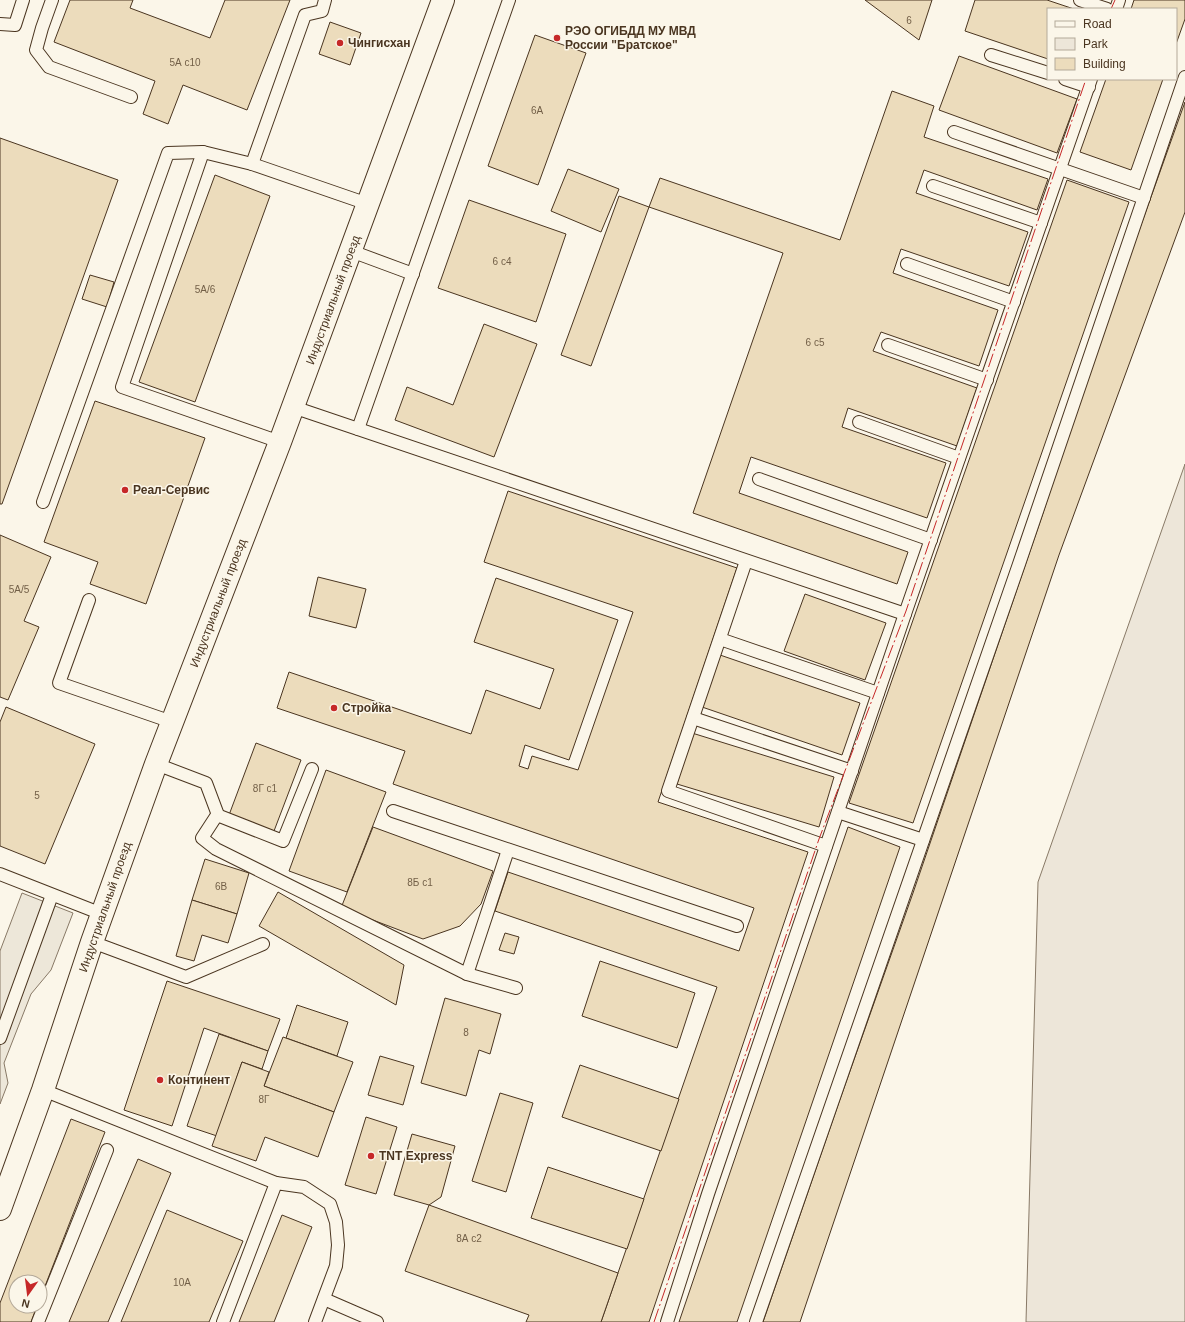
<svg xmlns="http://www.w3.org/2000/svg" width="1185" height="1322" font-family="Arial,sans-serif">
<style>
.green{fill:#ede6d9;stroke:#887966}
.parking{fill:#ede7d9;stroke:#887966}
.building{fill:#ecdcbc;stroke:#4a3520}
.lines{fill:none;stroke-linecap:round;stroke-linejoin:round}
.service-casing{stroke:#4a3520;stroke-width:14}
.tertiary-casing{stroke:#4a3520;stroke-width:24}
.service{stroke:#fbf6e9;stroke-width:12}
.tertiary{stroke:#fbf6e9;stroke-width:22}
.power{stroke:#c62828;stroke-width:1;stroke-dasharray:14 3 2 3;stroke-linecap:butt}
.poi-dot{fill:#c62828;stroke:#fbf6e9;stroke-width:1.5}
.labels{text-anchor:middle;stroke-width:3;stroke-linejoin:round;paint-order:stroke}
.number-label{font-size:10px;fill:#725f47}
.poi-label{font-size:12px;font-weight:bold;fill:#4a3520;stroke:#fbf6e9;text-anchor:start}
.street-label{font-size:12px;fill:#4a3520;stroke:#fbf6e9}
</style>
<rect width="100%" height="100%" fill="#fbf6e9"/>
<!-- green -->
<path class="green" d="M1185,464V1322H1026L1038,882Z"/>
<!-- parking -->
<path class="parking" d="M22,893L73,913L51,970L31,994L4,1063L8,1083L0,1104V951Z"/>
<!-- building -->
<g class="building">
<path d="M70,0H133L130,8L210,38L225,0H290L247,110L183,85L168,124L143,114L155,81L54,42Z"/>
<path d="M865,0H932L919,40Z"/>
<path d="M975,0H1047L1074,9H1048V59L965,31Z"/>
<path d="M1134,0H1185V19L1176,44V9H1131Z"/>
<path d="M330,22L361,33L350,65L319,54Z"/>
<path d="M535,35L586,53L538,185L488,166Z"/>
<path d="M959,56L1077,99L1057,153L939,110Z"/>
<path d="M1106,79H1163L1131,170L1080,152Z"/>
<path d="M892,91L934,106L924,137L1048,179L1037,210L924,170L916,193L1028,232L1009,286L901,249L893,273L998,310L979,366L881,332L873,351L977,388L957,446L848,408L842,427L946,463L927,518L751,457L739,493L908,552L897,584L693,513L783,253L649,207L660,178L840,240Z"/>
<path d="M1185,102V212L1059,555L800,1322H763L839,1102L913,893L1043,513L1089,370Z"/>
<path d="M0,138L118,180L2,504H0Z"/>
<path d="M568,169L619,189L601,232L551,211Z"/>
<path d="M215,175L270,196L195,402L139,382Z"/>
<path d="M1067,180L1129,202L913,823L849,803Z"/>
<path d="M619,196L649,207L591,366L561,355Z"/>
<path d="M469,200L566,234L536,322L438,288Z"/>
<path d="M90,275L114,282L107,307L82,299Z"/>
<path d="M484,324L537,344L494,457L395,420L407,387L453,405Z"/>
<path d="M95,401L205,438L146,604L90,584L98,562L44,542Z"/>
<path d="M508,491L737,568L658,802L808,852L649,1322H601L717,987L495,911L508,872L739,951L754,908L393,784L405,751L277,708L289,672L471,734L486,690L540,709L554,669L474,642L496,578L618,620L569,760L525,745L519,766L528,769L532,756L578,770L633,612L484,562Z"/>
<path d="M0,535L51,557L24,621L39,627L8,700L0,697Z"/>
<path d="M318,577L366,589L356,628L309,616Z"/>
<path d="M805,594L886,623L865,680L784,651Z"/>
<path d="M720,655L860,703L842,755L702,707Z"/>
<path d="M6,707L95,744L45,864L0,846V722Z"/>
<path d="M692,733L834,777L819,827L677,784Z"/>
<path d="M256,743L301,760L274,831L229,815Z"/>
<path d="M326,770L386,792L347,892L289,871Z"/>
<path d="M373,827L493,871L481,904L460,926L423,939L341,908Z"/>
<path d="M848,827L900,847L737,1322H679Z"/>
<path d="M205,859L249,873L237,914L192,900Z"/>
<path d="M278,892L404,965L396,1005L259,926Z"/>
<path d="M192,900L237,914L228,943L202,935L194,961L176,956Z"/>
<path d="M505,933L519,937L514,954L499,950Z"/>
<path d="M600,961L695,993L677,1048L582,1016Z"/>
<path d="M167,981L280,1019L268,1051L204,1028L172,1126L124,1110Z"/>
<path d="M445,998L501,1014L490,1054L479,1050L466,1096L421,1083Z"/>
<path d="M297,1005L348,1022L337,1056L286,1038Z"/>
<path d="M219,1034L268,1051L262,1069L242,1062L217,1136L187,1126Z"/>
<path d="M283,1037L353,1062L334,1112L264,1086Z"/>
<path d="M380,1056L414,1066L403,1105L368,1095Z"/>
<path d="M242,1062L269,1072L264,1086L334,1112L318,1157L265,1137L256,1161L212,1146Z"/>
<path d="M580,1065L679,1099L661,1151L562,1117Z"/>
<path d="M500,1093L533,1103L506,1192L472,1181Z"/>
<path d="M366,1117L397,1127L376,1194L345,1185Z"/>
<path d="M71,1119L105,1132L40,1299V1282H16V1306H37L31,1322H0V1303Z"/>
<path d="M412,1134L455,1146L441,1197L429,1205L394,1195Z"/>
<path d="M138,1159L171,1173L108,1322H69Z"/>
<path d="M548,1167L644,1199L627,1249L531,1218Z"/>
<path d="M429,1205L618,1273L601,1322H526L529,1315L405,1271Z"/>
<path d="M167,1210L243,1241L209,1322H121Z"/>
<path d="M282,1215L312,1227L274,1322H239Z"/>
</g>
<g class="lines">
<!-- service casing -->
<g class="service-casing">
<g id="service">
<path d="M52,0L42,28L36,50L49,67L131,97"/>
<path d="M1080,0L1107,9"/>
<path d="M1116,9L1119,0"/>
<path d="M0,24L15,25L23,0"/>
<path d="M991,55L1048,73"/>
<path d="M1065,79L1089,87"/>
<path d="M954,132L1144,198"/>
<path d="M203,152L122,387L280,442"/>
<path d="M252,164L305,15L322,11L325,0"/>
<path d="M933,186L1041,223"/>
<path d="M351,251L413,274"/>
<path d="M907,264L1014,302"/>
<path d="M888,345L987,380"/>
<path d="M293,407L905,614"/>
<path d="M859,422L959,458"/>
<path d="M358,429L509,0"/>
<path d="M759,479L931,540"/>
<path d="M43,502L168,153L203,152L252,164L368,204"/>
<path d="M746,561L668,791L826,846"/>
<path d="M89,600L59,683L172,722"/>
<path d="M720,639L878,693"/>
<path d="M693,718L852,771"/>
<path d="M156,764L206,783L218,815"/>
<path d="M312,769L283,841L217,815L202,838L216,849L467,974L508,850"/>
<path d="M393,811L737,926"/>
<path d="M838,812L923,840"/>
<path d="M0,874L102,914"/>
<path d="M92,942L186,977L263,944"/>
<path d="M467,974L516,988"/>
<path d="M0,1038L52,895"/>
<path d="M43,1090L276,1183"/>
<path d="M324,1299L377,1322"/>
<path d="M38,1322L107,1150"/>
<path d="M223,1322L276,1183L304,1187L330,1204L336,1222L338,1245L336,1266L315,1322"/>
<path d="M667,1322L708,1194L906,611L1091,79"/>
<path d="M756,1322L1019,564L1185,77"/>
</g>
</g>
<!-- tertiary casing -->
<g class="tertiary-casing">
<path id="tertiary" d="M0,1209L43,1090L92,942L156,764L280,442L443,0"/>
</g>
<!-- service -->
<use href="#service" class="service"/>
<!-- tertiary -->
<use href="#tertiary" class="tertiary"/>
<!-- power -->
<g class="power">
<path d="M1111,9L1115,0"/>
<path d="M654,1322L819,839L906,611L1086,79"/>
</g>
</g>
<!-- markers -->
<g class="poi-dot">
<circle cx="557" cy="38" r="4"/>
<circle cx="340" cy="43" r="4"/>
<circle cx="125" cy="490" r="4"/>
<circle cx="334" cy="708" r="4"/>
<circle cx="160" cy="1080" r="4"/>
<circle cx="371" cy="1156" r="4"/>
</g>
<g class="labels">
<!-- number labels -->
<g class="number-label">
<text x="909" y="24">6</text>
<text x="185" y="66">5А с10</text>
<text x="537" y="114">6А</text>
<text x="502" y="265">6 с4</text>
<text x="205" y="293">5А/6</text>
<text x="815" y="346">6 с5</text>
<text x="19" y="593">5А/5</text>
<text x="265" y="792">8Г с1</text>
<text x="37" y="799">5</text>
<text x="420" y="886">8Б с1</text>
<text x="221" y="890">6В</text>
<text x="466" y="1036">8</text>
<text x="264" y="1103">8Г</text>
<text x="469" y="1242">8А с2</text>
<text x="182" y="1286">10А</text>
</g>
<!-- poi labels -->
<g class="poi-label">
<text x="565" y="35">РЭО ОГИБДД МУ МВД<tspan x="565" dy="14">России "Братское"</tspan></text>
<text x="348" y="47">Чингисхан</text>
<text x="133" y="494">Реал-Сервис</text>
<text x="342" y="712">Стройка</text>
<text x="168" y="1084">Континент</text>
<text x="379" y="1160">TNT Express</text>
</g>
<!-- street labels -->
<g class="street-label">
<text transform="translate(333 300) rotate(-70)" y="4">Индустриальный проезд</text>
<text transform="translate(218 603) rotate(-69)" y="4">Индустриальный проезд</text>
<text transform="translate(105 907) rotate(-71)" y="4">Индустриальный проезд</text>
</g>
</g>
<!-- legend -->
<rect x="1047" y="8" width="130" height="72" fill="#fbf6e9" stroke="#b4a999"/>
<rect x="1055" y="21" width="20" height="6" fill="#fbf6e9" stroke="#b4a999"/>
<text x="1083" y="28" font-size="12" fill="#4a3520">Road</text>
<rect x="1055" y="38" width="20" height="12" fill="#ede6d9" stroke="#b4a999"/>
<text x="1083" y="48" font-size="12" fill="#4a3520">Park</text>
<rect x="1055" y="58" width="20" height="12" fill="#ecdcbc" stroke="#b4a999"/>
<text x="1083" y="68" font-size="12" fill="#4a3520">Building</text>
<!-- north arrow -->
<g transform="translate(28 1294) rotate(194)"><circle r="19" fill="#fbf6e9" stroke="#b4a999"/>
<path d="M0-3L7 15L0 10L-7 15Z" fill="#c62828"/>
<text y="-6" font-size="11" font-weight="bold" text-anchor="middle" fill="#4a3520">N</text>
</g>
</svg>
